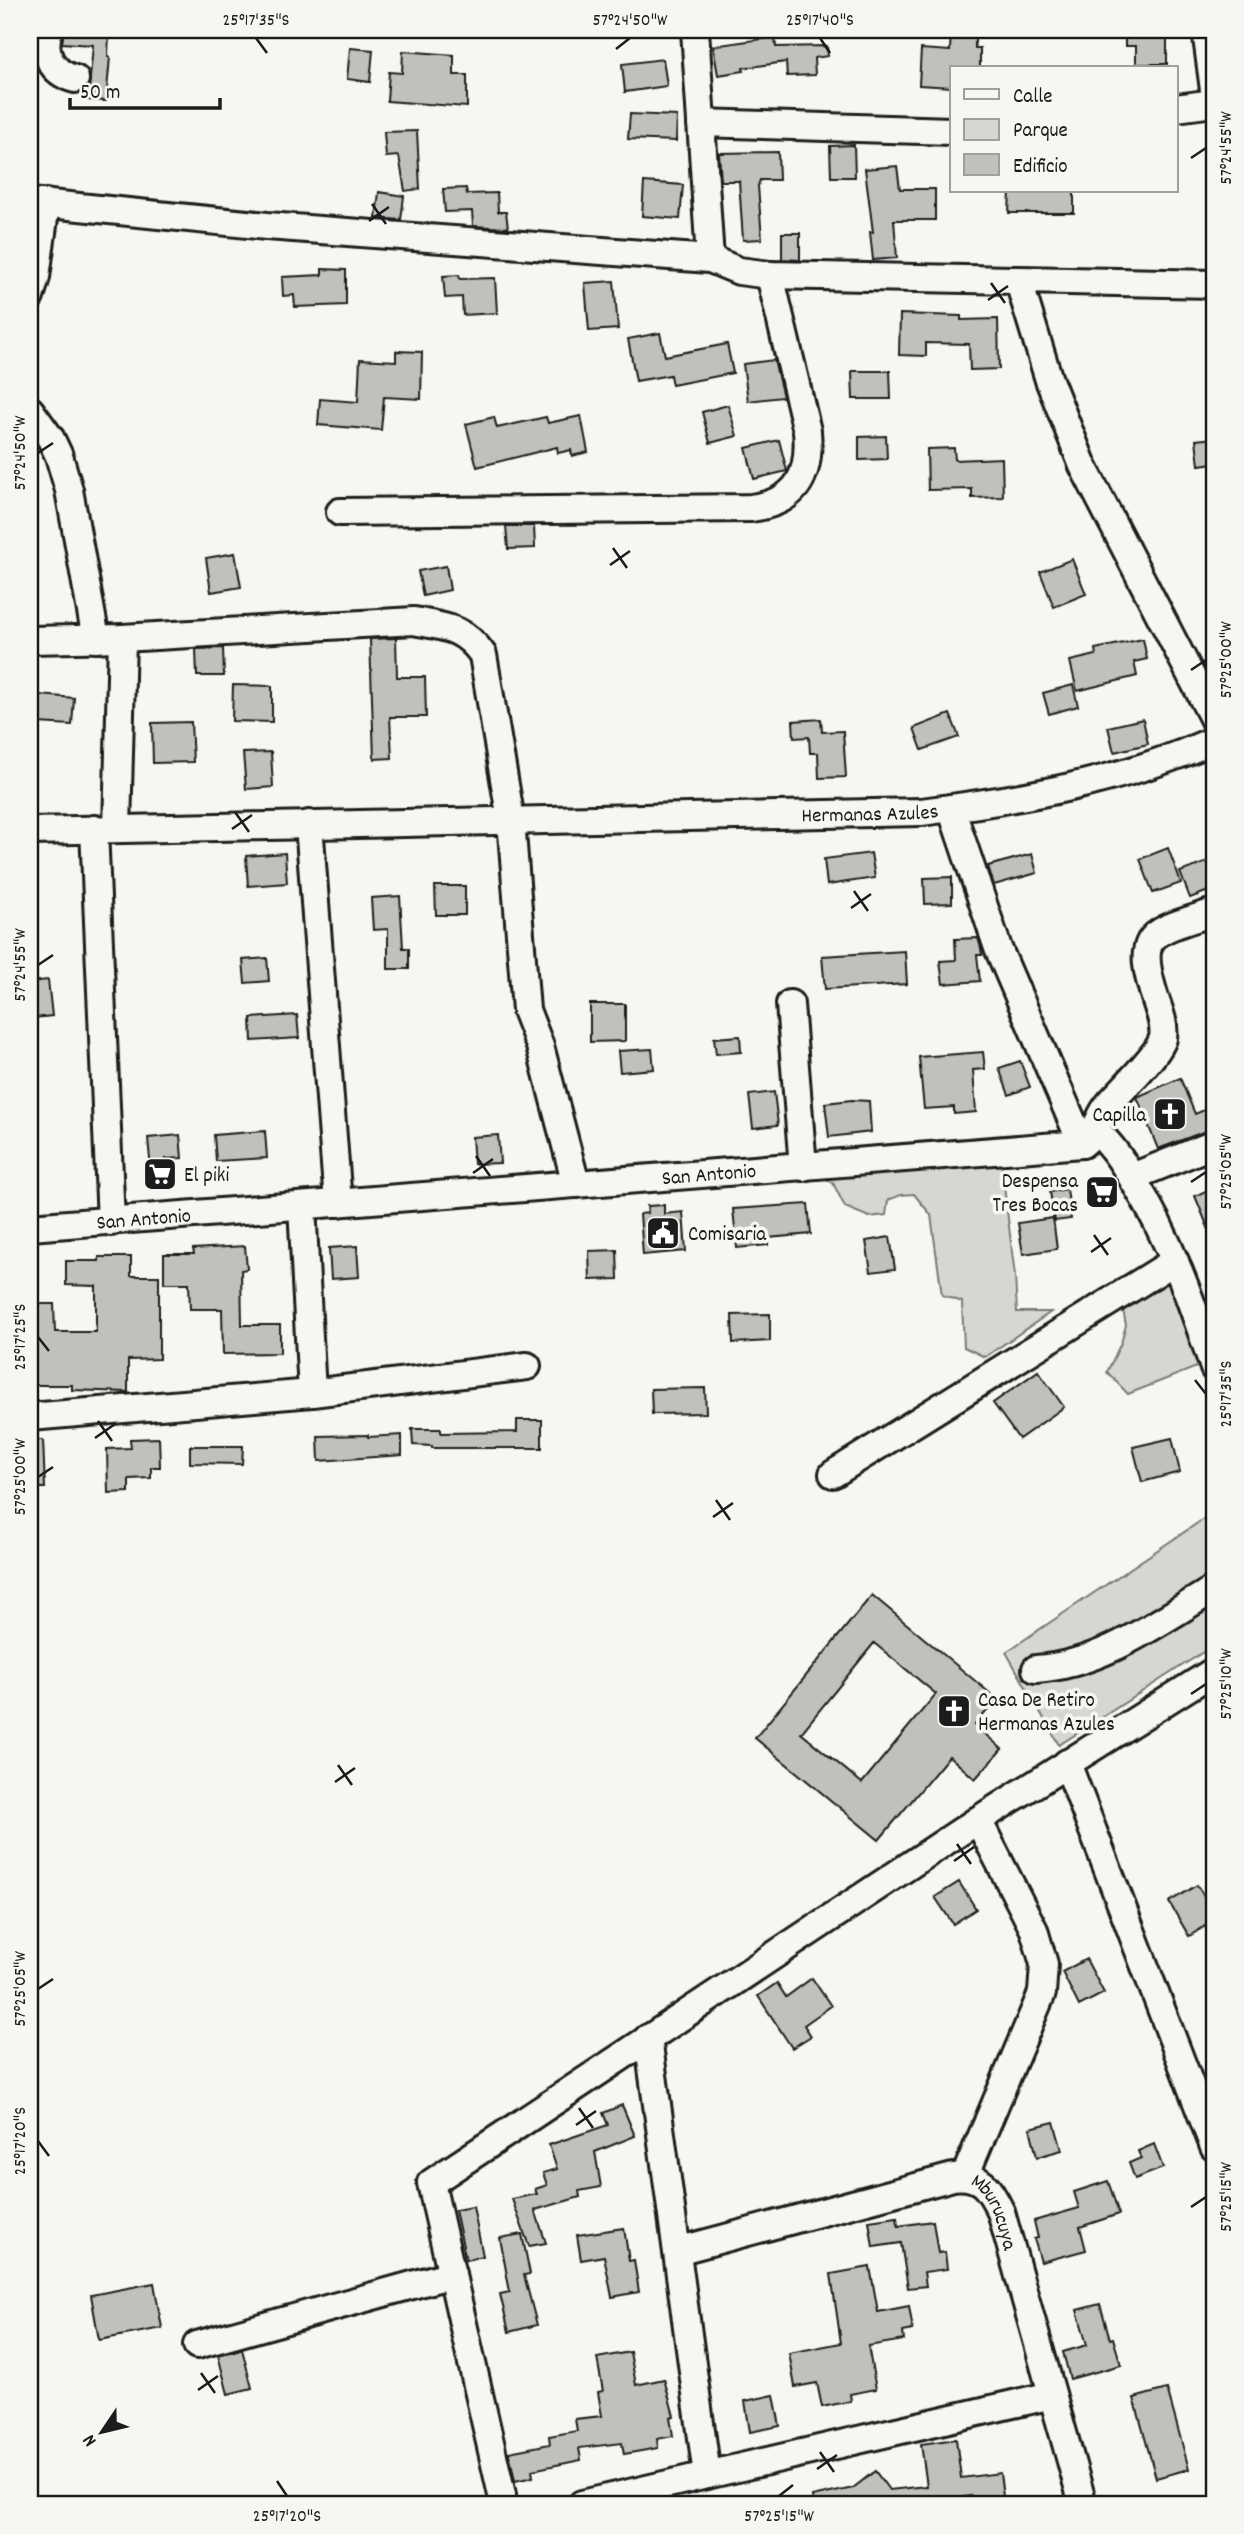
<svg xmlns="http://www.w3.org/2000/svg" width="1244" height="2534" font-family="Dekko,sans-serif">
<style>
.green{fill:#d6d6d2;stroke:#797977;stroke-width:2}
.building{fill:#c0c0bd;stroke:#1c1c1c;stroke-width:2;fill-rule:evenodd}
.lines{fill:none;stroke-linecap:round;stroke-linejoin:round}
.minor-casing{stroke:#1c1c1c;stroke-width:32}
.minor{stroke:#f6f6f2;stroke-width:26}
.ticks{fill:none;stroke:#1c1c1c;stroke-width:2.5}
.labels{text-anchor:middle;stroke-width:7;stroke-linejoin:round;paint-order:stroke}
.street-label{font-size:21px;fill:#1c1c1c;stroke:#f6f6f2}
.poi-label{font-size:21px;fill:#1c1c1c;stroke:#f6f6f2;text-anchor:start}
.neatline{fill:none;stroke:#1c1c1c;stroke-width:2.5}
.ticks-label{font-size:18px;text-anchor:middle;fill:#1c1c1c}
</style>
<rect width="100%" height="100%" fill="#f6f6f2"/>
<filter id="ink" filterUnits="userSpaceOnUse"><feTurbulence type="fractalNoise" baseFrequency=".0143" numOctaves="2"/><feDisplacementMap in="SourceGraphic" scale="14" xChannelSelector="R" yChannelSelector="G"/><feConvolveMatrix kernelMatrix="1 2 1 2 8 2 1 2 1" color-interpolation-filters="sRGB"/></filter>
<g filter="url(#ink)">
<!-- green -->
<g class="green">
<path d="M1001,1161L1015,1276L1017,1312H1051L985,1357L964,1347L962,1302L942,1295L931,1215L914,1194L901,1195L888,1200L886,1215L869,1217L845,1207L833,1183L817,1174Z"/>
<path d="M1166,1268L1202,1365L1128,1394L1107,1372L1121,1343L1126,1325L1123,1310L1125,1293Z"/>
<path d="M1214,1512V1645L1059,1745L1006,1652Z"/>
</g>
<!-- building -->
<g class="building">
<path d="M64,30H109L108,57H110L106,101L88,100L93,45L62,43Z"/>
<path d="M951,30H975V48H980V68H952V87L919,85L921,49L950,51Z"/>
<path d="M1125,30H1167V64H1136V46H1125Z"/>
<path d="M775,37L776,47L827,46L828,56L814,58L815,75L787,76L786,62L743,68L744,71L718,75L713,46Z"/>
<path d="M350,48L373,50L370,82L347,79Z"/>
<path d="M403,51L454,55V75H467V107L387,101L389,72L402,73Z"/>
<path d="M663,59L667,86L625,92L622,64Z"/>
<path d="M630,114L677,116L676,141L628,139Z"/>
<path d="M417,131L420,189L405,191L399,156L386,157L384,132Z"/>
<path d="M854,145L855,177H831L830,146Z"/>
<path d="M778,152L779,180H760L758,186L762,239L743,240L739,181H721L719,153Z"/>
<path d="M897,166L900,189H935V220H894L897,258L873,260L870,232H873L865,169Z"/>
<path d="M644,182L683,185L680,219L642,216Z"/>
<path d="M466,188L467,194L497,193L498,212H506L508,228L473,226L472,211L445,212L443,189Z"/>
<path d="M1010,191H1074V213H1009Z"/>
<path d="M379,192L404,196L401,220L376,218Z"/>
<path d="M782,233H800V260L782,259Z"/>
<path d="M322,269L346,270V305L295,307L294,295L283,296L282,277L322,275Z"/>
<path d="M459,275L460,279L495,278L497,313L463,315L462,297L445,298L443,276Z"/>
<path d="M614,281L618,329L589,331L585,283Z"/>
<path d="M900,314L961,316V320L998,319L999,369L970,370L969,344L926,343V356L899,355Z"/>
<path d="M660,333L665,356L727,344L733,373L672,385L670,375L636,381L628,339Z"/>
<path d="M396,351L422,352L421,399L384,397L381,430L318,425L320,399L358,402L360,359L396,361Z"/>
<path d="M774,360L783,397L748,401L743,364Z"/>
<path d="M852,371H890L891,399H853Z"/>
<path d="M728,405L737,436L710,443L702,412Z"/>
<path d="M581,416L588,452L572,456L571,450L558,453L557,447L477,467L466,424L494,417L497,428L546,417L548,423Z"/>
<path d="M886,436L887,459L859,460V437Z"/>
<path d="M1214,438V463L1199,465L1196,440Z"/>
<path d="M779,440L787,471L754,479L746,448Z"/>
<path d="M954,448L955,460L1002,458L1003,497L972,498V489L928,490L927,449Z"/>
<path d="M506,526H534L535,548L508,549Z"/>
<path d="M235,553L241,587L211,592L206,558Z"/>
<path d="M1072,559L1086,594L1054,607L1040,572Z"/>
<path d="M446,566L450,590L423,596L418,571Z"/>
<path d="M396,638L397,677H425L426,717H390L392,758L374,759L370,639Z"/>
<path d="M1143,639L1147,659L1134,662L1137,676L1077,691L1070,661L1096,655L1095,649Z"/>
<path d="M223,648L224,676H197L196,649Z"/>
<path d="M233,685L272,686V722L232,721Z"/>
<path d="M1073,685L1078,706L1049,714L1043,693Z"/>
<path d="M40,695L74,698L72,725L38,723Z"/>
<path d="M950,714L959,737L922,750L914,728Z"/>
<path d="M821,719L822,732L843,731L846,777L819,778L818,753H810L809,737L794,738L793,721Z"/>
<path d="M1143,719L1148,744L1114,752L1108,727Z"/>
<path d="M191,722L193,762L153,763L152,723Z"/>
<path d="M271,752L273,787L246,789L243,753Z"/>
<path d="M1168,848L1181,883L1153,893L1140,859Z"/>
<path d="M285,853L287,883L248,886L246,856Z"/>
<path d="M871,853L875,878L827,885L824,859Z"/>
<path d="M1032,854L1037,873L994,885L988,866Z"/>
<path d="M1210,861L1214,873V889L1190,898L1180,872Z"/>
<path d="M952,877V903L925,904L924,878Z"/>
<path d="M435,886H465V915H436Z"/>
<path d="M400,896L403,948H409V969H388V929L373,930L371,898Z"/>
<path d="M978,938L981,948L982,955H977L980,981L943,984L940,961L956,960L955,939Z"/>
<path d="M905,951L907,984L825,989L822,956Z"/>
<path d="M267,958L269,981L245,983L243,960Z"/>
<path d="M48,980L52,1016L34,1018L30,982Z"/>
<path d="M590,1004H625V1041L590,1042Z"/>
<path d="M297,1015L299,1038L252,1041L251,1018Z"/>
<path d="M740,1036L741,1052L716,1054L714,1038Z"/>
<path d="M652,1049L654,1069L620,1072L618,1051Z"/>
<path d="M983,1052L985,1069L973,1070L976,1112L954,1114V1107L924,1109L919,1057Z"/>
<path d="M1020,1061L1030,1087L1009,1095L999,1068Z"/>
<path d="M1180,1078L1195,1114L1214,1106V1128L1158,1149L1137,1097Z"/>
<path d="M774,1092L778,1125L753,1128L749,1095Z"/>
<path d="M852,1100L869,1101L871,1132L829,1137L825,1103Z"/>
<path d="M265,1131L267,1158L216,1161L214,1135Z"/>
<path d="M180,1135L182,1158L166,1159L168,1179L152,1181L148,1138Z"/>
<path d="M498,1135L500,1163L474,1164L472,1137Z"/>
<path d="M1214,1187V1242L1195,1196Z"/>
<path d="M1067,1189L1071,1219L1055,1221L1050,1192Z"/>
<path d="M808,1204L811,1234L768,1238V1245L737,1248L733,1209Z"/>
<path d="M664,1205V1214L683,1212L686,1251L643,1255L640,1214L648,1213L647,1206Z"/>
<path d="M1053,1218L1057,1249L1023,1254L1018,1223Z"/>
<path d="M890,1237L895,1269L871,1272L866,1241Z"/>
<path d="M245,1246L247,1269L241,1270L242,1325H280V1353L223,1354L222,1309H190L189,1283H164V1254H194L193,1249Z"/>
<path d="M357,1246L359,1277L331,1279L329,1248Z"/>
<path d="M617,1250L618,1279L590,1280L589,1251Z"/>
<path d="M99,1257H131V1276H159V1359L128,1360V1392L72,1390V1385H30V1304H54L55,1332H96V1286L66,1285V1261H99Z"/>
<path d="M770,1314V1341L733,1343L732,1315Z"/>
<path d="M1038,1371L1064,1407L1019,1439L993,1403Z"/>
<path d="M705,1388L706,1413L652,1414L651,1389Z"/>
<path d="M517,1420H542V1448H432V1446L413,1445L412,1429H441V1433L517,1432Z"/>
<path d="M368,1435V1437L402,1435V1455L319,1461L318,1436Z"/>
<path d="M159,1438L160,1467H151V1478L129,1479V1492L108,1493L107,1449L131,1448L130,1439Z"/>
<path d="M1172,1438L1180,1472L1142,1482L1133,1447Z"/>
<path d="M30,1440H43L45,1488H30Z"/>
<path d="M190,1446H243L242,1464L190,1463Z"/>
<path d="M872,1595L997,1699L975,1725L1002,1749L975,1779L949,1756L879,1840L755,1738ZM874,1643L936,1694L862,1783L801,1733Z"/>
<path d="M959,1882L976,1909L953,1924L935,1897Z"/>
<path d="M1197,1885L1214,1913V1921L1189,1936L1169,1902Z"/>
<path d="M1086,1959L1104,1993L1079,2006L1062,1972Z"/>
<path d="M812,1978L831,2006L804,2025L811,2036L792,2048L758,1996L777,1983L786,1997Z"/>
<path d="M622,2105L635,2136L595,2152L601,2187L579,2191L580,2197L535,2210L546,2243L529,2246L512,2199L537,2194L535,2189L547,2185L543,2173L557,2169L549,2145L608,2125L603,2113Z"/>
<path d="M1054,2122L1062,2150L1037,2157L1030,2128Z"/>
<path d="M1154,2144L1163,2168L1135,2179L1129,2163L1141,2158L1138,2151Z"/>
<path d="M1108,2181L1119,2214L1080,2227L1086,2250L1041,2262L1034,2239L1038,2238L1034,2221L1079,2208L1074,2192Z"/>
<path d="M473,2207L483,2256L466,2260L455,2210Z"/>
<path d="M897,2217L898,2226L933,2221L938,2253L945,2252L947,2269L924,2272L926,2286L908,2288L901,2243L873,2247L869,2221Z"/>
<path d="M624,2228L629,2261L634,2260L639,2292L612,2297L604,2256L581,2260L577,2235Z"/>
<path d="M522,2234L530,2274L524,2275L537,2325L509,2332L500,2294L510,2292L500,2238Z"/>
<path d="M870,2267L878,2312L909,2306L913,2330L903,2332L904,2340L868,2346L876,2389L850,2394L851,2401L822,2407L817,2383L795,2387L789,2353L841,2343L831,2274Z"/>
<path d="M154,2283L162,2328L99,2340L91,2295Z"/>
<path d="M1100,2304L1110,2339L1113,2338L1121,2365L1070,2379L1063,2352L1087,2345L1077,2310Z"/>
<path d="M242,2349L252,2388L228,2394L218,2355Z"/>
<path d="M630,2352L636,2385L664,2379L674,2416L670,2417L673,2436L657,2439L658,2448L624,2454L622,2443L579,2448L581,2460L532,2470L533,2477L515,2481L509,2452L550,2444L549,2436L577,2431L575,2419L602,2416L598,2392L603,2391L597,2358Z"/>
<path d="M1167,2389L1189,2469L1156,2478L1134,2398Z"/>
<path d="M774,2395L780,2426L750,2432L745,2401Z"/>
<path d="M956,2439L961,2478L1000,2473L1004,2504H973L971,2496L932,2502V2504H813L812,2497L853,2488L875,2471L889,2490L927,2486L921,2444Z"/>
</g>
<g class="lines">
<!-- minor casing -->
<g class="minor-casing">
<g id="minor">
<path d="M49,30C41,53 52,73 75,79"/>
<path d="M695,30L710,259"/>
<path d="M1206,30L1214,90"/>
<path d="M1176,108L1214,103"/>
<path d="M701,123L952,131"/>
<path d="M30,202L267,226L710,259L739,271L770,275L1214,284"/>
<path d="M1019,282L1049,380L1083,466L1214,720"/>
<path d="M30,297L36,277L46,203"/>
<path d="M30,410L51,439L59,456L69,490L96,639"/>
<path d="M340,512L751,508C797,502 811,476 807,431L770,275"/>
<path d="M30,640L122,638L414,621C445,627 464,627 483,655L511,820L526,1010L540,1046L576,1184"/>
<path d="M951,808L998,948L1082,1144"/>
<path d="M309,824L338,1203"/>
<path d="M94,829L111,1222"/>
<path d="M117,829L122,638"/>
<path id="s1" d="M30,831L921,812C1022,799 1121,782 1214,740"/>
<path d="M790,1004L803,1167"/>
<path d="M1095,1130C1112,1145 1122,1161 1134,1181C1170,1239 1192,1303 1214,1368"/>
<path d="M1132,1177L1214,1144"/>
<path d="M302,1206L312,1393"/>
<path id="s2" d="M30,1227L1082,1144C1097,1134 1098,1116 1109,1104C1121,1090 1159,1054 1163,1038C1165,1025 1160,1013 1156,1001C1133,930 1152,933 1214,912"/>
<path d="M30,1417L312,1393L527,1366"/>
<path d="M833,1474L1175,1261"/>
<path d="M1036,1669C1102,1665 1158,1622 1214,1589"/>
<path d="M1067,1763L1214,2147"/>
<path d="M648,2038L707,2475"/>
<path d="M965,2176L1042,1993L1044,1964L1034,1930L978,1820"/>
<path id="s3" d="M677,2251L953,2177C981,2173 990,2189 1001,2212L1083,2504"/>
<path d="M197,2345L452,2274"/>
<path d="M502,2504V2495L431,2183L978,1820L1214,1671"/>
<path d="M582,2504L1052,2395"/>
</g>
</g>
<!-- minor -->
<use href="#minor" class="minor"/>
</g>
</g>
<!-- ticks -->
<path class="ticks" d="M256,38L267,53M820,38L830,53M616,49L630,38M1191,158L1206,148M372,204L386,224M369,221L389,207M991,283L1005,303M988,300L1008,286M38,453L53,443M613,548L627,568M610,565L630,551M1191,670L1206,660M235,812L249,832M232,829L252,815M854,891L868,911M851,908L871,894M38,965L53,955M476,1156L490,1176M473,1173L493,1159M1191,1182L1206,1172M1094,1235L1108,1255M1091,1252L1111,1238M38,1337L49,1351M1195,1380L1206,1394M98,1421L112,1441M95,1438L115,1424M38,1477L53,1467M716,1500L730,1520M713,1517L733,1503M1191,1694L1206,1684M338,1765L352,1785M335,1782L355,1768M957,1844L971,1864M954,1861L974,1847M38,1989L53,1979M579,2108L593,2128M576,2125L596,2111M38,2141L49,2156M1191,2207L1206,2197M201,2373L215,2393M198,2390L218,2376M820,2452L834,2472M817,2469L837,2455M277,2481L287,2496M779,2496L793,2485"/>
<!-- icons -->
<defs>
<g id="church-square" transform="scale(1.75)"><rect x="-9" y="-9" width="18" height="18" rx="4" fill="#1c1c1c" stroke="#f6f6f2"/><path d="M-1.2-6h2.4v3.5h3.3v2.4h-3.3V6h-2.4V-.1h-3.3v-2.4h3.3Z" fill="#fff"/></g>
<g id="supermarket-square" transform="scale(1.75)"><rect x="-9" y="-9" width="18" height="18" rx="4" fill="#1c1c1c" stroke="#f6f6f2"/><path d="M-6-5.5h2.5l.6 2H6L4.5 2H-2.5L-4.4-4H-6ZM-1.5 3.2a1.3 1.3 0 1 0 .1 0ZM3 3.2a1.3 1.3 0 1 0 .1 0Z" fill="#fff"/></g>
<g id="civic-square" transform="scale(1.75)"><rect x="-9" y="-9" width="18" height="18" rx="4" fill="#1c1c1c" stroke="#f6f6f2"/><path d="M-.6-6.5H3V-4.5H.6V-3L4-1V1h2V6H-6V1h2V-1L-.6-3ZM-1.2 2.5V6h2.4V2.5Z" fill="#fff"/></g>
</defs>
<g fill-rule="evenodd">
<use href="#church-square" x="1170" y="1114"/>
<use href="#supermarket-square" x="160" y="1174"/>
<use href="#supermarket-square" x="1102" y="1192"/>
<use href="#civic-square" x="663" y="1233"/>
<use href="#church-square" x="954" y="1711"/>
</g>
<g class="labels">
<!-- street labels -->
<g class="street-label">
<text dy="7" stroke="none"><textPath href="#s1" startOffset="840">Hermanas Azules</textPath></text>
<text dy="7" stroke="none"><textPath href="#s2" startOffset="681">San Antonio</textPath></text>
<text dy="7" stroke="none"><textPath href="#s2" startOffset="114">San Antonio</textPath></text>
<text dy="7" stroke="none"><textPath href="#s3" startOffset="348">Mburucuya</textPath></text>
</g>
<!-- poi labels -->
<g class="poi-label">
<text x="1146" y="1121" text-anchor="end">Capilla</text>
<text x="184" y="1181">El piki</text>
<text x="1078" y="1187" text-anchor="end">Despensa<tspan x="1078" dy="24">Tres Bocas</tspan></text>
<text x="688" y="1240">Comisaria</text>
<text x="978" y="1706">Casa De Retiro<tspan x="978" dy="24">Hermanas Azules</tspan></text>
</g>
</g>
<!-- margin -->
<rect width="1244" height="2534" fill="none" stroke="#f6f6f2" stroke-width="77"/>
<!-- legend -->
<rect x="950" y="66" width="228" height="126" fill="#f6f6f2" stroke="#9f9f9c" stroke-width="2"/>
<rect x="964" y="89" width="35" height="10" fill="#f6f6f2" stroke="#9f9f9c" stroke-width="2"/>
<text x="1013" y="102" font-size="21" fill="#1c1c1c">Calle</text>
<rect x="964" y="119" width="35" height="21" fill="#d6d6d2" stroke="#9f9f9c" stroke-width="2"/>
<text x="1013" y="136" font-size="21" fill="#1c1c1c">Parque</text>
<rect x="964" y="154" width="35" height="21" fill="#c0c0bd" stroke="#9f9f9c" stroke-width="2"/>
<text x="1013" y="172" font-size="21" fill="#1c1c1c">Edificio</text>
<!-- north arrow -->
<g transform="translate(102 2432) rotate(235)" stroke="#f6f6f2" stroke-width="5" paint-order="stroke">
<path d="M0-5L12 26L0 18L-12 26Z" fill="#1c1c1c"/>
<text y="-10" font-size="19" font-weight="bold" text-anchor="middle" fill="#1c1c1c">N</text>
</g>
<!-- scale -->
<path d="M70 98v10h150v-10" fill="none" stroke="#1c1c1c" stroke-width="3.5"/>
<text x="80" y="98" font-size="21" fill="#1c1c1c" stroke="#f6f6f2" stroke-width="5" paint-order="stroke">50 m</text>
<rect x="38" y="38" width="1168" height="2458" class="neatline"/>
<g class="ticks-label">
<text x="256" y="25">25°17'35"S</text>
<text x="630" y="25">57°24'50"W</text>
<text x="820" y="25">25°17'40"S</text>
<text transform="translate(1225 148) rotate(-90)" y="6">57°24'55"W</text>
<text transform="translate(19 453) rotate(-90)" y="6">57°24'50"W</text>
<text transform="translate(1225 660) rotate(-90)" y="6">57°25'00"W</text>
<text transform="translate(19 965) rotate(-90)" y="6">57°24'55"W</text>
<text transform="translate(1225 1172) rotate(-90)" y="6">57°25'05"W</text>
<text transform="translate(19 1337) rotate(-90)" y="6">25°17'25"S</text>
<text transform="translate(1225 1394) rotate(-90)" y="6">25°17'35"S</text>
<text transform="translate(19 1477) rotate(-90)" y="6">57°25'00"W</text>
<text transform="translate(1225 1684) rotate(-90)" y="6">57°25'10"W</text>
<text transform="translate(19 1989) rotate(-90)" y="6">57°25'05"W</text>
<text transform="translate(19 2141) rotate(-90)" y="6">25°17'20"S</text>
<text transform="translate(1225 2197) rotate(-90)" y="6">57°25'15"W</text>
<text x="287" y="2521">25°17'20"S</text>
<text x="779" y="2521">57°25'15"W</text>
</g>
</svg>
